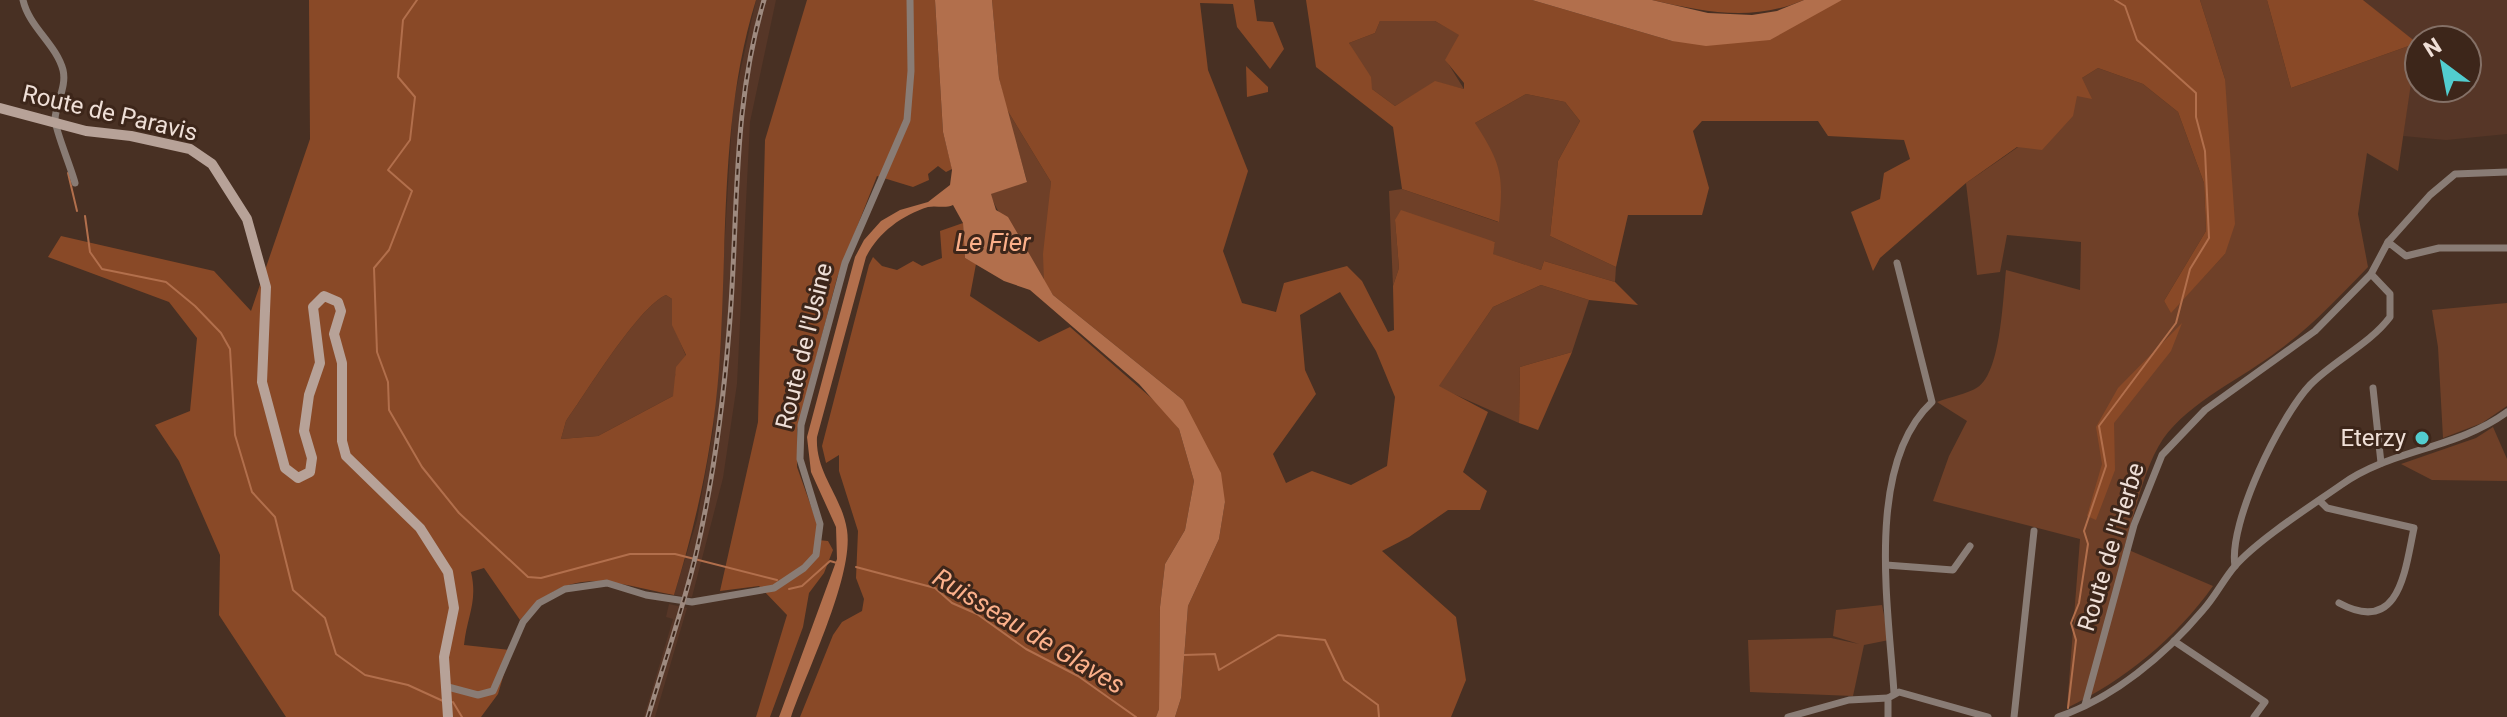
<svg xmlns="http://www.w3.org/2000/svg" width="2507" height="717" font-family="Roboto,sans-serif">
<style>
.built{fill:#563627;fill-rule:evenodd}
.green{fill:#6f4028}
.forest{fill:#894927;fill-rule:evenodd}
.water{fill:#b26f4c}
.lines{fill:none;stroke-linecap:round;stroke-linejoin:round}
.stream{stroke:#b26f4c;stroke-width:2}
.street{stroke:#897c75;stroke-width:7}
.secondary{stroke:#b7a298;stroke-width:10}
.rail-casing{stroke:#9e8a7f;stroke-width:5}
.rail{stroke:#3d261a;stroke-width:2;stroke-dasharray:6;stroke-linecap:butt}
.poi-dot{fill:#52cdcf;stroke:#3d261a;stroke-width:3}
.labels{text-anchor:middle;stroke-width:6;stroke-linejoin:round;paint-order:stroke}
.street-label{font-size:24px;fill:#efdfd7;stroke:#3d261a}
.poi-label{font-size:24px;fill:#efdfd7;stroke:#3d261a;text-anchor:end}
.water-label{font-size:26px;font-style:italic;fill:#fcb08a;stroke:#3d261a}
</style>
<rect width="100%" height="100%" fill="#483023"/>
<!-- built -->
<g class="built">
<path d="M756,0H776L750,122L737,384L723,478L692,597L674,595L697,520L713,431L733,104Z"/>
<path d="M2363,0H2507V134L2446,140L2403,136L2416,43ZM2419,40H2467V88H2419Z"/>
<path d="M669,604L687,608L655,717H644L673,619L666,617Z"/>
</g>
<!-- green -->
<g class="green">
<path d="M2200,0H2267L2291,88L2417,43L2398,171L2367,153L2358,214L2368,267C2340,296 2312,326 2279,350C2243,378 2190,401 2163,439C2143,469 2135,514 2124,548L2213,586C2176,638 2125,680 2067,708L2080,539L1933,501L1949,456L1967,421L1937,402C1949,397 1968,394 1978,387C2001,372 2003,296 2006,270L2080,290L2081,242L2007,235L2000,272L1977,275L1966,183C2000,159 2070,117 2082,78L2098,68L2143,84L2178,112L2204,183L2206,231L2164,301L2171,312L2225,254V79Z"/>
<path d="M1380,21H1435L1460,35L1446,60L1464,89L1435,82L1395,106L1372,89L1349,43L1375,33Z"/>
<path d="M1526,94L1565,102L1580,121L1558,161L1550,236L1616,267L1615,282L1544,261L1541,270L1492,254L1495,242L1395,220L1399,268L1393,286L1389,191L1402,189L1498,222L1475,123Z"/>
<path d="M1006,108L1051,182L1044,281C1028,255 1000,220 990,194L1027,181Z"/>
<path d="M1541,285L1589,300L1572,352L1520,367L1519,423L1438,387L1493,307Z"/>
<path d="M666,295L672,299L673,325L686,356L675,375L677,391L673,396L598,436L561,439L566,421C586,393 638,307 666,295Z"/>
<path d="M2507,303V406L2482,423L2443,438L2438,347L2432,310Z"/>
<path d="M2493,427L2507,459V481L2432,480L2401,464L2476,438Z"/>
<path d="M1882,605L1889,640L1864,645L1853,696L1750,692L1748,640L1831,638L1859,644L1833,636L1836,610Z"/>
</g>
<!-- forest -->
<g class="forest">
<path d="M309,0H756C719,119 728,246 719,369C713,447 697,520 674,595C608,582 570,563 520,620L484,568L471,572C478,602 467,616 464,645L511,650L498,694L481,717H286L219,615L220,555L179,461L155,425L190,411L197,338L169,302L48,257L61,236L214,271L251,311L310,139ZM666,295L672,299V325L686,355L676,367L673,396L598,436L561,439L566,421C586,393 638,307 666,295Z"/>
<path d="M807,0H935L943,132L952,169L946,172L938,166L928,174L929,180L913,187L877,176L837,278L797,430V467L817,523L818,540L828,541L833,550L824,573L809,593L803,627L770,717H756L787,615L759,586L720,591L758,422L765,140Z"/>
<path d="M992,0H1254L1257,21L1273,22L1284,49L1270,69L1237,27L1233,4L1200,3L1208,70L1248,171L1223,251L1242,303L1276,312L1284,283L1347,266L1362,281L1388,332L1394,330L1393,286L1399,268L1395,220L1401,210L1495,242L1493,254L1541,270L1544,261L1615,282L1638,305L1589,300L1541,285L1493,307L1439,386L1488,412L1463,472L1487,491L1480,510H1448L1409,537L1382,551L1456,617L1466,680L1451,717H1175L1181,698L1188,606L1219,539L1225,502L1183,400L1053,295L1044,281L1043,254L1051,182L1006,108L999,78ZM1340,292L1376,351L1395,397L1387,466L1351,485L1312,471L1286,483L1273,454L1316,394L1305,370L1300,315Z"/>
<path d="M1306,0H1532L1672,41L1842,0H2200L2225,79L2235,224L2225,254L2171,313L2164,301L2206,231L2204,183L2178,112L2143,84L2098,68L2082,78L2092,99L2077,96L2073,116L2042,150L2017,147L1966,183L1880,258L1873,271L1851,212L1880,199L1884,173L1910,159L1904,140L1828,136L1818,121H1702L1693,131L1709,188L1702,215H1628L1616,267L1550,236L1558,161L1580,121L1565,102L1526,94L1475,123C1501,163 1504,175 1499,222L1402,189L1393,127L1316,67ZM1380,21H1435L1459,35L1445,60L1464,83V89L1435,81L1395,106L1372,89L1371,77L1349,43L1375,33Z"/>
<path d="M1652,0H1804C1752,22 1705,12 1652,0Z"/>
<path d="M2267,0H2363L2417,43L2291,88Z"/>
<path d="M1246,66L1268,87V92L1247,97Z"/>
<path d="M963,223L965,258L976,264L970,296L1039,342L1070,327L1164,409L1179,429L1194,481L1185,530L1165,564L1160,607L1159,709L1156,717H800L833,635L842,622L862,611L864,599L856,578L858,531L839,471V455L826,463L822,446L869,265L873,257L882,266L897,270L913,261L922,266L942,258L940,231Z"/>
<path d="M2182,323L2171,351L2114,423L2115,470L2096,520L2087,516L2102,464L2096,427L2118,388Z"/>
<path d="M1572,352L1538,430L1519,423L1520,367Z"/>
</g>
<!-- water -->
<g class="water">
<path d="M935,0H992L999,78L1027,182L991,194L996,210L1008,217L1053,295L1183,400L1221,473L1225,502L1219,539L1188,606L1181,698L1175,717H1156L1159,709L1160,607L1165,564L1185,530L1194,481L1179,429L1139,384L1030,290L1004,281L965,258L963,223L953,205C944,209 937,205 928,207C902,215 878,233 866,257L817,437C815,473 842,496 847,530C854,575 807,671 791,717H779L837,559L836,527L811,472L807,437L855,257L864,240L881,221L900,210L928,202L950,185L952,170L943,132Z"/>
<path d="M1532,0H1652L1708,13L1752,15L1777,11L1804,0H1842L1770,40L1706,46L1672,41Z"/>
</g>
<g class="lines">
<!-- stream -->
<g class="stream">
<path d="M417,0L403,20L398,77L415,97L410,140L388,170L412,191L389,250L374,268L377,352L388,382L389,410L422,467L459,513L528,577L541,578L630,554H675L777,580"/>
<path d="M68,173L77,211"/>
<path d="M85,216L90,252L102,269L166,282L195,306L221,333L230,349L235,435L252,492L275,517L293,590L325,618L336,654L365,675L408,685L443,701"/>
<path d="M856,567L935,588L952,603L977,614L1026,649L1078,676L1136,717"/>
<path d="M789,589L802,586L830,561L837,563"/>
<path d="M1184,655L1215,654L1219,670L1278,635L1325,640L1344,680L1378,705L1379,717"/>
<path d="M453,702L462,717"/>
<path d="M2068,708L2076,640L2071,623L2079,603L2088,544L2084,531L2106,466L2099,426L2176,323L2190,269L2209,238L2205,151L2196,117V93L2137,40L2125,6L2115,0"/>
</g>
<!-- street -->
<g class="street">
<path d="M23,0C29,27 56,44 63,70C67,86 56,103 55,119C54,127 72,170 75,183"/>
<path d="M2388,242L2430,195L2455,174L2507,172"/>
<path d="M2373,388L2381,463"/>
<path d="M2320,501L2327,508L2414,528C2405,570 2400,636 2339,603"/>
<path d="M1886,565L1953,570L1970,546"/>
<path d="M2235,566C2228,523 2280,417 2310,385C2333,361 2370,344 2390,317V294L2371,274"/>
<path d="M2174,641L2265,702L2254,717"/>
<path d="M448,687L478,695L493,691L523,622L539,603L565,589L607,583L646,595L692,602L774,588L804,568L816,555L820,524L800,459L801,425L845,263L907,120L911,71L910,0"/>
<path d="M1894,693C1889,611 1864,465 1932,402L1897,263"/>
<path d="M2085,705L2134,525L2162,455L2205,410L2315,331L2371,274L2388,242L2406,256L2439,248H2507"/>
<path d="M1788,717L1849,700L1888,698"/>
<path d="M1888,717V698L1899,692L1988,717"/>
<path d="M2014,717L2034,531"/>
<path d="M2058,717C2114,698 2165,655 2203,610C2215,597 2223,580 2235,566C2259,539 2311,506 2341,485C2391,449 2457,449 2507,412"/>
</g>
<!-- secondary -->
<path class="secondary" d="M0,108L86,131L131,136L190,149L212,164L247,219L266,287L262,382L285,468L298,478L310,472L312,458L304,431L309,395L320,363L313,307L324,296L338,302L341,311L334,334L342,363V441L346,456L420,528L448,572L454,608L444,657L448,717"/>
<!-- rail casing -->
<g class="rail-casing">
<path id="rail" d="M648,717C664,663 683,609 696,554C713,481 723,406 729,331C739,217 731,112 764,0"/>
</g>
<!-- rail -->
<use href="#rail" class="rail"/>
</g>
<!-- markers -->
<circle class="poi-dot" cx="2422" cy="438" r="8"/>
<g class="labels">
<!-- street labels -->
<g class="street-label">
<text transform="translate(110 113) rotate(13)" y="8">Route de Paravis</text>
<text transform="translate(804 346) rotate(-76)" y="8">Route de l'Usine</text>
<text transform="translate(2111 547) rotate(-73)" y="8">Route de l'Herbe</text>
</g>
<!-- poi labels -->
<g class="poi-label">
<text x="2406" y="446">Eterzy</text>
</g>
<!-- water labels -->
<g class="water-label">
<text x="993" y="251">Le Fier</text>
<text transform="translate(1029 631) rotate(31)" y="9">Ruisseau de Glaves</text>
</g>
</g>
<!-- north arrow -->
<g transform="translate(2443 64) rotate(328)"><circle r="38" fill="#3d261a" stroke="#847066" stroke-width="2"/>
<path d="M0-6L14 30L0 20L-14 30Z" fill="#52cdcf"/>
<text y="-12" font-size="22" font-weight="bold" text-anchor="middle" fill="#efdfd7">N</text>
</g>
</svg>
